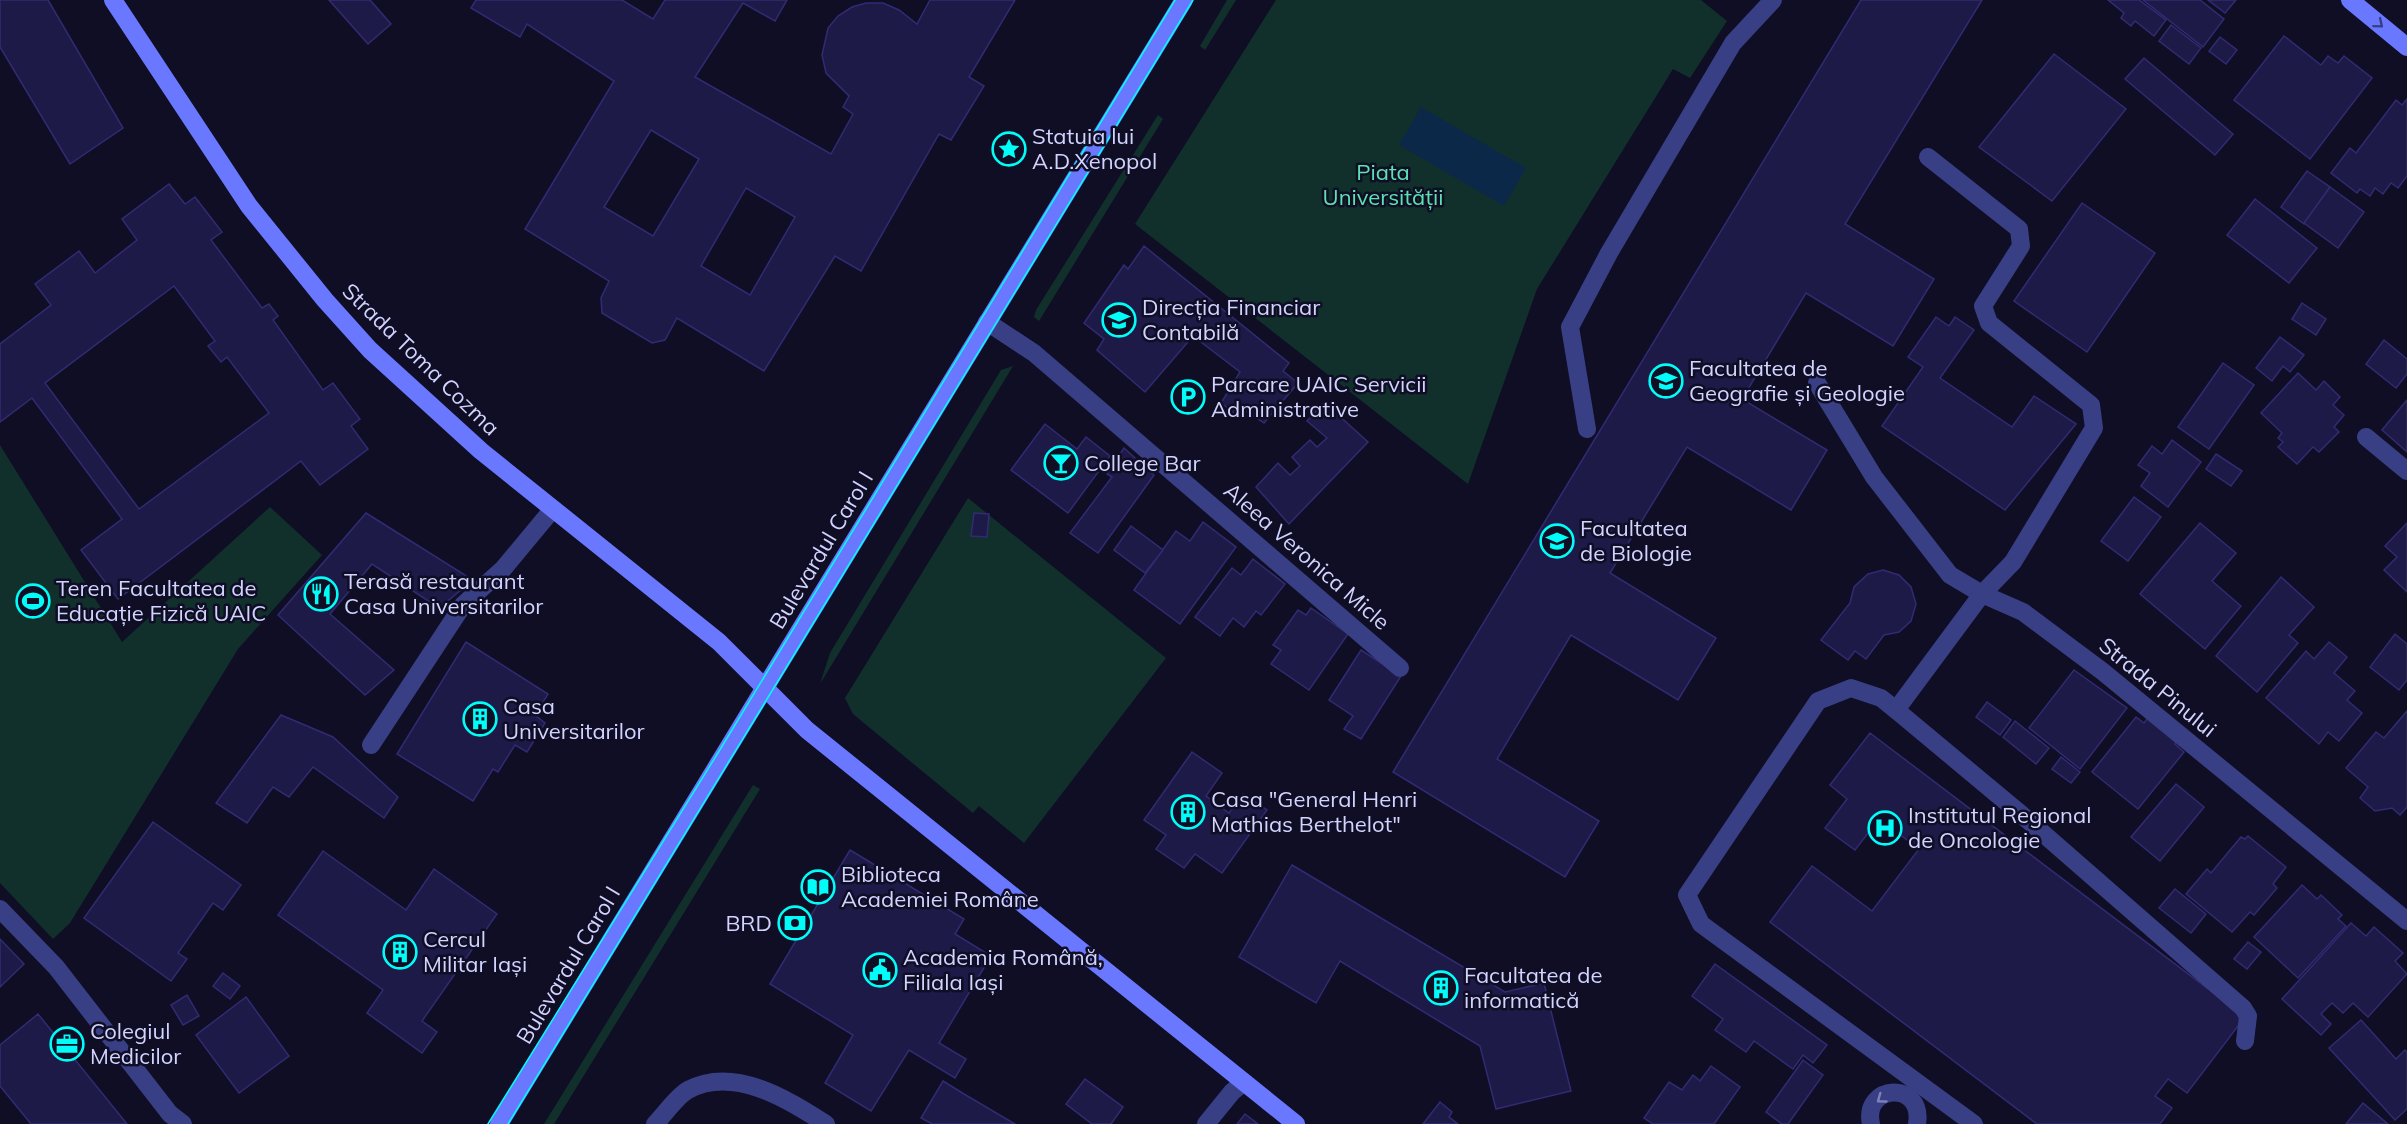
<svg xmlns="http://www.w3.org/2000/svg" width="2407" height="1124" font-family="Mulish,sans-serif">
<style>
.green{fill:#11302b}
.water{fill:#0b2848}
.building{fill:#1d1a47;stroke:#312b73;stroke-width:1.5;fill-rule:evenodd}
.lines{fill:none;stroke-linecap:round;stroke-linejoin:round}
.lane{stroke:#383f85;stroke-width:18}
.street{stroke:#383f85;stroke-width:18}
.secondary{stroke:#6978ff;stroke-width:18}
.tram{stroke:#00fdf8;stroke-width:1.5}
.oneway{stroke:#373e87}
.oneway2{stroke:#7d82bc}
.labels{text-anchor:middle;stroke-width:5;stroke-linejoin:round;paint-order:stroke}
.poi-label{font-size:22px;fill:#d2d3ff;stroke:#0f0e25;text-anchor:start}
.park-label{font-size:22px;fill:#5be2b0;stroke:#0f0e25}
.street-label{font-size:22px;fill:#d2d3ff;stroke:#0f0e25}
</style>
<rect width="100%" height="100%" fill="#0f0e25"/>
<!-- green -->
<g class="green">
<path d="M1227,0H1236L1205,50L1200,46Z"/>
<path d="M1276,0H1701L1727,21L1690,78L1673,69L1537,289L1468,484L1135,224Z"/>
<path d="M1158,115L1163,119L1039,321L1034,317L1036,310Z"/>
<path d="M1013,366L820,684L830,653L1001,370Z"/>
<path d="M0,445L122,642L270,507L322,555L238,649L70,923L53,939L0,883Z"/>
<path d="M968,498L1166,658L1024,843L979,806L973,813L853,714L845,698Z"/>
<path d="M753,785L760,789L554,1124H544Z"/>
</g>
<!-- water -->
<path class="water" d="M1421,107L1526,168L1504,206L1399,145Z"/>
<!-- building -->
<g class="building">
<path d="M0,0H48L123,128L70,164L0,47Z"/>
<path d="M329,0H370L391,24L368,44Z"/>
<path d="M476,0H622L653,19L665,0H787L775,21L743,3L695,77L831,154L853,114L843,107L849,96L826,73L822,55L828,28L838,16L852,7L866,3H883L899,10L917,24L930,0H1015L969,77L984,86L951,140L939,134L861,271L835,256L764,371L677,318L665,340L652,343L602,313L601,298L609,281L525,229L614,81L527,24L520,37L471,8ZM651,130L699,159L653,236L604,207ZM746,188L795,217L750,295L701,266Z"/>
<path d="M1861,0H1982L1845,224L1934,279L1893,346L1806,293L1742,399L1827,450L1791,510L1687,447L1610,573L1716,638L1678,700L1571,635L1497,759L1599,821L1565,877L1393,772Z"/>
<path d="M2108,0H2139L2166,20L2154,36L2135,21L2131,26L2121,18L2124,13Z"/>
<path d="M2143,0H2200L2224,19L2203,47Z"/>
<path d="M2208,0H2236L2225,13Z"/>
<path d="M2171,25L2201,48L2189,64L2159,41Z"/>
<path d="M2284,36L2321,65L2328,56L2338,63L2344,56L2372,78L2310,159L2234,100Z"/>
<path d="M2220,37L2237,50L2226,64L2209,51Z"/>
<path d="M2054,54L2126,109L2052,201L1979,147Z"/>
<path d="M2144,58L2233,134L2215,155L2125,79Z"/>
<path d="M2407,99V176L2398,188L2391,183L2383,194L2375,188L2370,196L2360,189L2357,193L2331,173L2350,148L2356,153L2396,100L2402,105Z"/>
<path d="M2307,171L2330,187L2304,224L2281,207Z"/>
<path d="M169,184L185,204L195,197L222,232L211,240L262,308L269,304L278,316L273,320L323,390L333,383L360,419L351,426L368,449L320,485L301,461L118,599L81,550L122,519L32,398L0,422V344L51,305L35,284L79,251L95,273L137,240L122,219ZM174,286L215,341L208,346L221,362L227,357L269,413L139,509L45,383Z"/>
<path d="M2330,187L2364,212L2338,248L2304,223Z"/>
<path d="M2255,199L2317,248L2289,283L2227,235Z"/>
<path d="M2082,203L2155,253L2087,352L2014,301Z"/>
<path d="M1144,246L1289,363L1283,371L1298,383L1264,423L1246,411L1240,417L1221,403L1240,372L1193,336L1145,392L1097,350L1104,339L1084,323L1124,265L1128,269Z"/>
<path d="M2302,303L2326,319L2316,335L2292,319Z"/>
<path d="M1936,317L1949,326L1955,317L1974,330L1940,378L2012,427L2034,396L2076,424L2005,510L1882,426L1923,367L1908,357Z"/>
<path d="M2280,337L2304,355L2290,372L2283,366L2272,381L2256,368Z"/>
<path d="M2384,340L2407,359V374L2396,388L2366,364Z"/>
<path d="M2223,363L2254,385L2209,449L2178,427Z"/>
<path d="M2298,373L2316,390L2324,381L2340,397L2333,405L2344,415L2334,427L2339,432L2319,452L2313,447L2297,464L2278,447L2283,442L2278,438L2282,433L2261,413Z"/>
<path d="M2407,400V452L2382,430Z"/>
<path d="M1324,402L1368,442L1289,524L1256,487L1278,463L1290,475L1300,466L1292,457L1310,440L1317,447L1327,438L1307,421Z"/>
<path d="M1045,424L1077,449L1086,437L1110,456L1068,513L1011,470Z"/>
<path d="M2172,440L2201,462L2168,507L2141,486L2150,473L2138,465L2152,446L2162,454Z"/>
<path d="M1124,448L1154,475L1098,553L1070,533L1112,477L1107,474Z"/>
<path d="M2216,454L2242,471L2231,486L2206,469Z"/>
<path d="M2134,497L2161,517L2128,561L2101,541Z"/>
<path d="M366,513L473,580L439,608L372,564L330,614L394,670L365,695L278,615Z"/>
<path d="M974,513L989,514L987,537L971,536Z"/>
<path d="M1203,522L1236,547L1180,624L1134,590L1176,531L1190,541Z"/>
<path d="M2200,523L2236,553L2212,581L2241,606L2205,649L2140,594Z"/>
<path d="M2407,523V592L2384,570L2397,557L2385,546Z"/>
<path d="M1131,526L1163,550L1145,573L1114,550Z"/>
<path d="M1253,559L1285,584L1261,615L1256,611L1244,627L1233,618L1220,636L1195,617L1232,568L1241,575Z"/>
<path d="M1883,570L1899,575L1911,587L1916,604L1911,621L1899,632L1884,635L1866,659L1855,651L1848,660L1821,640L1850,603L1854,587L1868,574Z"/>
<path d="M2281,577L2314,607L2289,635L2298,643L2257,692L2216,656Z"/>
<path d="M1311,608L1348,634L1309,690L1271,664L1281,650L1273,645L1298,610L1306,615Z"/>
<path d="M2395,634L2407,644V680L2399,690L2370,667Z"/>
<path d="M466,642L548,694L535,715L545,723L527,752L515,745L498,772L493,769L473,801L397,754Z"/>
<path d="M2329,642L2347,657L2334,673L2355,691L2347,700L2362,713L2339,741L2328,732L2319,744L2266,698L2306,651L2314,659Z"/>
<path d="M1361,650L1401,676L1361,739L1344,729L1353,716L1329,700Z"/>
<path d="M2074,670L2127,708L2080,769L2029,728Z"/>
<path d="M1987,702L2011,720L2000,735L1976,717Z"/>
<path d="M2407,711V807L2400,815L2392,808L2375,811L2360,798L2368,787L2346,768L2376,732L2384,738Z"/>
<path d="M281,715L333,737L398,797L384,818L313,767L289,797L273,787L247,823L216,803Z"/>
<path d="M2150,715L2179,738L2175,744L2184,752L2138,809L2092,772L2136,717L2144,723Z"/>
<path d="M2015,721L2049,748L2036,764L2003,737Z"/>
<path d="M1870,733L2245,1017L2187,1093L2168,1079L2155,1096L2172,1108L2160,1124H2037L1770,922L1812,866L1872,911L1919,849L1879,819L1855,850L1825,828L1847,799L1830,785Z"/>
<path d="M1192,752L1222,773L1206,796L1229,813L1243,794L1267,810L1222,873L1195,854L1184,868L1156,849L1166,835L1144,820Z"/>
<path d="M2061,757L2080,772L2071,783L2052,769Z"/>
<path d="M2176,784L2204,807L2160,861L2131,837Z"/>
<path d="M153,822L241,885L223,910L213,903L178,953L187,959L171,981L84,918Z"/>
<path d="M2248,836L2286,867L2273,884L2277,888L2254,915L2250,912L2232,932L2186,894L2207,869L2211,873L2241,837L2245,839Z"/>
<path d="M850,850L964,919L955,934L991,956L939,1043L966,1059L955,1078L909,1050L871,1111L825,1083L853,1035L770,984Z"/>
<path d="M323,851L406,910L434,869L497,914L422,1021L437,1032L422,1053L367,1013L383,990L278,915Z"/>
<path d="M1292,865L1505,992L1544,983L1571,1091L1496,1109L1480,1046L1340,961L1316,1003L1239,957Z"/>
<path d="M2302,885L2317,899L2321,895L2342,915L2338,919L2346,926L2298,978L2254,937Z"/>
<path d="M2175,889L2206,914L2191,933L2159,908Z"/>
<path d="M2351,923L2366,936L2374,927L2403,953L2395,961L2407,974L2368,1017L2353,1003L2343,1013L2332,1003L2321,1014L2331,1024L2321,1035L2282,999Z"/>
<path d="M0,939L24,964L0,987Z"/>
<path d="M2248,942L2261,952L2247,969L2234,959Z"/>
<path d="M1715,964L1827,1045L1813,1063L1803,1055L1793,1069L1754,1041L1746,1052L1715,1030L1723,1019L1692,996Z"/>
<path d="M223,973L240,986L230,999L213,986Z"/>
<path d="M187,995L199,1016L183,1025L171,1005Z"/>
<path d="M246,997L289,1056L239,1093L196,1035Z"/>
<path d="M38,1014L127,1124H31L0,1086V1045Z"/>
<path d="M2361,1020L2396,1059L2405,1050L2407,1052V1109L2395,1120L2329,1048Z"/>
<path d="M1803,1060L1823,1075L1788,1124H1782L1766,1112Z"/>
<path d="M1711,1066L1740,1087L1714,1124H1653L1644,1118L1669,1082L1682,1090L1693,1075L1700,1081Z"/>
<path d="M1085,1079L1123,1107L1111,1124H1092L1066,1104Z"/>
<path d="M943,1081L964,1094L1015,1124H932L921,1118Z"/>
<path d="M1440,1102L1452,1112L1449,1117L1458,1124H1423Z"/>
<path d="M2363,1103L2388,1124H2346Z"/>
<path d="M1245,1114L1258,1124H1237Z"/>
</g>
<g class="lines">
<!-- lane -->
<g class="lane">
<path d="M987,322L1034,353L1400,668"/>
<path d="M1817,383L1874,477L1950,575L1982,594L2013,562L2094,428L2091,405L1989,323L1983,306L2021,246L2019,229L1928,157"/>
<path d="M1587,429L1570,327L1609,253L1733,43L1773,0"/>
<path d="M2366,437L2407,471"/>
<path d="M371,745L463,605L503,569L552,510"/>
<path d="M0,909L56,967L170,1114L183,1124"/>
<path d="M655,1124C665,1114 676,1097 688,1090C734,1065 788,1100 826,1124"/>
<path d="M1206,1124L1232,1092L1244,1082"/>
<path d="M1871,1124C1862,1084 1924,1080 1917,1124"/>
<path d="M1974,1124L1701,924L1687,895L1818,701L1851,688L1881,698L1896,710L2022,815L2243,1008L2248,1016L2245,1041"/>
</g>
<!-- street -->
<path class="street" d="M1896,710L1982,594L2023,612L2102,671L2407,921"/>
<!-- secondary -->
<g class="secondary">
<path d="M113,0L249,206L325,300L370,350L481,451L719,642L807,730L1296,1124"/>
<path d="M2350,0L2407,47"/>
<path d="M499,1124L1184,0"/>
</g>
<!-- tram -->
<g class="tram">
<path d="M488,1124L721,748L1175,0"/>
<path d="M508,1124L1193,0"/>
</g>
</g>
<!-- one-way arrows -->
<defs><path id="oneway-chevron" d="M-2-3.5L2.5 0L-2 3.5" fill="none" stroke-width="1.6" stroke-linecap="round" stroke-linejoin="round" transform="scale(1.5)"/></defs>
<use class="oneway" href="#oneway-chevron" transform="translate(2379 24) rotate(40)"/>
<use class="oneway2" href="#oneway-chevron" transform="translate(1881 1099) rotate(144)"/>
<!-- icons -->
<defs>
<g id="sight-ring" transform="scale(1.725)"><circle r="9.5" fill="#0f0e25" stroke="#00fdf8" stroke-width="1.5"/><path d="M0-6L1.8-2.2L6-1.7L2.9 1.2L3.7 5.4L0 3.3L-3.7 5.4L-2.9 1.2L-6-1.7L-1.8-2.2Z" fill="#00fdf8"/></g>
<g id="university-ring" transform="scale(1.725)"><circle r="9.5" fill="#0f0e25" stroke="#00fdf8" stroke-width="1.5"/><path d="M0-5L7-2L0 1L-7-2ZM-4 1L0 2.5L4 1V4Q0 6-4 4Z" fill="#00fdf8"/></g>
<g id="parking-ring" transform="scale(1.725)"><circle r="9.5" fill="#0f0e25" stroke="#00fdf8" stroke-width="1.5"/><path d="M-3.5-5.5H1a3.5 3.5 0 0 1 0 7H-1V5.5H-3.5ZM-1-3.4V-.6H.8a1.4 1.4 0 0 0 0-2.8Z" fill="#00fdf8"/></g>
<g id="bar-ring" transform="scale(1.725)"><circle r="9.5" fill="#0f0e25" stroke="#00fdf8" stroke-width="1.5"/><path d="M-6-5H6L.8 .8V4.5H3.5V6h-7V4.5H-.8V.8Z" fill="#00fdf8"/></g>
<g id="restaurant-ring" transform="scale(1.725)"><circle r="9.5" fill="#0f0e25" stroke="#00fdf8" stroke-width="1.5"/><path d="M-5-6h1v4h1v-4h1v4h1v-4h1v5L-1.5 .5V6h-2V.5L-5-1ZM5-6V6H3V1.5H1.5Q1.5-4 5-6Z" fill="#00fdf8"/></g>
<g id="stadium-ring" transform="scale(1.725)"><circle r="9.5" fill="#0f0e25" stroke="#00fdf8" stroke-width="1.5"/><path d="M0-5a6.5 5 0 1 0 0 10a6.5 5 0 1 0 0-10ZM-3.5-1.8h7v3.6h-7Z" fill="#00fdf8"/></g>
<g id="building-ring" transform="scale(1.725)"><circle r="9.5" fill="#0f0e25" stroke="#00fdf8" stroke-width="1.5"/><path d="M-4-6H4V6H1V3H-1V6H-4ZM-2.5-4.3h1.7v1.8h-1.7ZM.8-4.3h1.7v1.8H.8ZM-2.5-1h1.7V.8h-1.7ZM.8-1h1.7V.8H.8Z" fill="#00fdf8"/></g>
<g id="hospital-ring" transform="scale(1.725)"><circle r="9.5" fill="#0f0e25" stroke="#00fdf8" stroke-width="1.5"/><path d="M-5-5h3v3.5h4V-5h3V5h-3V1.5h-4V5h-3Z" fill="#00fdf8"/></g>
<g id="library-ring" transform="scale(1.725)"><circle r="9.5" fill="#0f0e25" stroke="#00fdf8" stroke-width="1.5"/><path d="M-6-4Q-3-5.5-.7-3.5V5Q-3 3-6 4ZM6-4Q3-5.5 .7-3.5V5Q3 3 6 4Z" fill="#00fdf8"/></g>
<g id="bank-ring" transform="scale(1.725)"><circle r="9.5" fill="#0f0e25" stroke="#00fdf8" stroke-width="1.5"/><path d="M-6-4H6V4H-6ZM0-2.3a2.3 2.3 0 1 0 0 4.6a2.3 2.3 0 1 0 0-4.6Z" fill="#00fdf8"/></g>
<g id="civic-ring" transform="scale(1.725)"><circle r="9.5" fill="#0f0e25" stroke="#00fdf8" stroke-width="1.5"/><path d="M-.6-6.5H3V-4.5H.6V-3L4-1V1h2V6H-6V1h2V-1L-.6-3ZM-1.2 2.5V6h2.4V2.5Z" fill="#00fdf8"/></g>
<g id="office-ring" transform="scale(1.725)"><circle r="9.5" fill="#0f0e25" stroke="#00fdf8" stroke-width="1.5"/><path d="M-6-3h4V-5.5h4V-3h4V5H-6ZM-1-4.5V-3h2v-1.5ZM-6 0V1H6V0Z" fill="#00fdf8"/></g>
</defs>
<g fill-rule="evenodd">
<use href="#sight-ring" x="1009" y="149"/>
<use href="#university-ring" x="1119" y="320"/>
<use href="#university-ring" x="1666" y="381"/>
<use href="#parking-ring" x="1188" y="397"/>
<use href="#bar-ring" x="1061" y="463"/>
<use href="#university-ring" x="1557" y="541"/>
<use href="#restaurant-ring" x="321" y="594"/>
<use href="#stadium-ring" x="33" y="601"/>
<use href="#building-ring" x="480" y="719"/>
<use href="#building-ring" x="1188" y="812"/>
<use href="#hospital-ring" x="1885" y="828"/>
<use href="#library-ring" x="818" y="887"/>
<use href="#bank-ring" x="795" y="923"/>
<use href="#building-ring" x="400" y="952"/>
<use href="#civic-ring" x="880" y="970"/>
<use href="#building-ring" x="1441" y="988"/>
<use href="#office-ring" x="67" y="1044"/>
</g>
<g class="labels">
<!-- poi labels -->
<g class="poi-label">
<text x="1032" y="144">Statuia lui<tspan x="1032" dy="25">A.D.Xenopol</tspan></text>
<text x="1142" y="315">Direcția Financiar<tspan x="1142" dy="25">Contabilă</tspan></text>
<text x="1689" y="376">Facultatea de<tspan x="1689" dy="25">Geografie și Geologie</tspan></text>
<text x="1211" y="392">Parcare UAIC Servicii<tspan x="1211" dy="25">Administrative</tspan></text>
<text x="1084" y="471">College Bar</text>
<text x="1580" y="536">Facultatea<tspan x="1580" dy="25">de Biologie</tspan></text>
<text x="344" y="589">Terasă restaurant<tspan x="344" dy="25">Casa Universitarilor</tspan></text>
<text x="56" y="596">Teren Facultatea de<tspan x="56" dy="25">Educație Fizică UAIC</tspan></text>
<text x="503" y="714">Casa<tspan x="503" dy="25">Universitarilor</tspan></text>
<text x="1211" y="807">Casa "General Henri<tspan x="1211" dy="25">Mathias Berthelot"</tspan></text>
<text x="1908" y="823">Institutul Regional<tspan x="1908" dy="25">de Oncologie</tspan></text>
<text x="841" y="882">Biblioteca<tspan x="841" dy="25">Academiei Române</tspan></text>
<text x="772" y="931" text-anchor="end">BRD</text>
<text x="423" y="947">Cercul<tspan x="423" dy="25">Militar Iași</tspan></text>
<text x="903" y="965">Academia Română,<tspan x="903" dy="25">Filiala Iași</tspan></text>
<text x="1464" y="983">Facultatea de<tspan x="1464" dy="25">informatică</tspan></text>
<text x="90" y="1039">Colegiul<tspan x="90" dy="25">Medicilor</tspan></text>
</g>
<!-- park labels -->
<g class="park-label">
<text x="1383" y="180">Piata<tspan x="1383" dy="25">Universității</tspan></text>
</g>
<!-- street labels -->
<g class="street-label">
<text transform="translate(421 359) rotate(44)" y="8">Strada Toma Cozma</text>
<text transform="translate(821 550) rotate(-59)" y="8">Bulevardul Carol I</text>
<text transform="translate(1307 556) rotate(41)" y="8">Aleea Veronica Micle</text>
<text transform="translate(2158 687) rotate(39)" y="8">Strada Pinului</text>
<text transform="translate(568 965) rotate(-59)" y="8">Bulevardul Carol I</text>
</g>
</g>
</svg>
